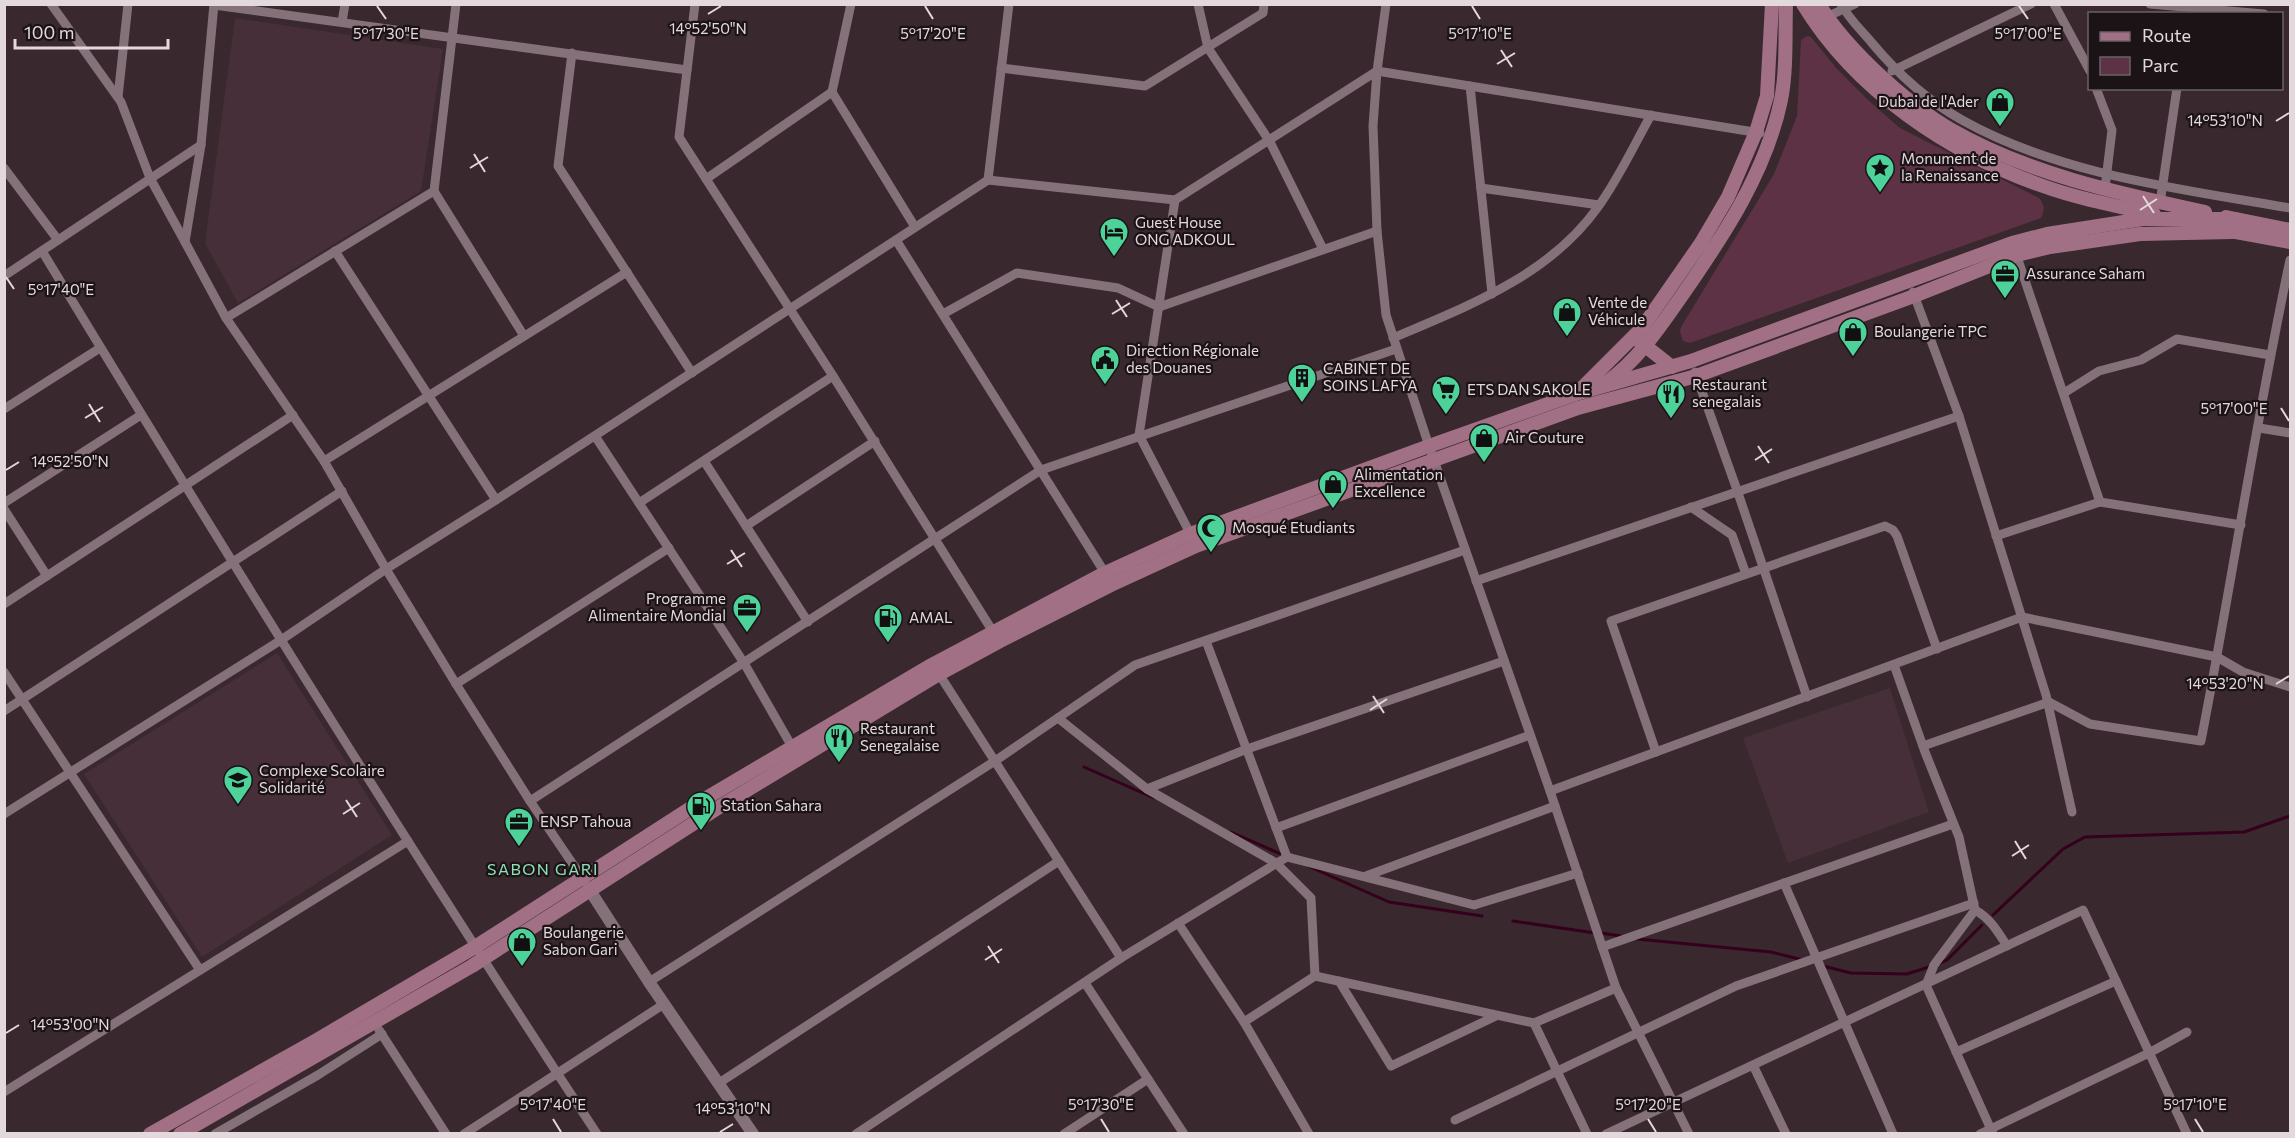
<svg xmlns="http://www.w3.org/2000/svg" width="2295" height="1138" font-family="Commissioner,sans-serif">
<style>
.built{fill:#462f38}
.green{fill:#5c3244}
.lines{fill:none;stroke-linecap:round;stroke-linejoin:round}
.stream{stroke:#34001b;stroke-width:3}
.street{stroke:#857179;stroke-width:9}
.secondary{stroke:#857179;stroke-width:12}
.primary{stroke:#a27084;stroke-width:14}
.ticks{fill:none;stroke:#e3d8dc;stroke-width:2}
.labels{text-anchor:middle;stroke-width:4.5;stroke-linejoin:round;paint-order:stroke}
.poi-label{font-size:15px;fill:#e3d8dc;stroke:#1b1316;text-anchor:start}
.neighbourhood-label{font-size:16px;letter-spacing:1.5px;fill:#8ee1b7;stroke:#1b1316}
.ticks-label{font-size:15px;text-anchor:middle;fill:#e3d8dc;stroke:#1b1316;stroke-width:4.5;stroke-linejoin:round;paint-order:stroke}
</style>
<rect width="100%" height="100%" fill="#39282e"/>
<!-- built -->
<g class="built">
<path d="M235,18L443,49L421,191L238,303L205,243Z"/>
<path d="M277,653L392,835L202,957L84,774Z"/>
<path d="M1890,688L1929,812L1788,863L1743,738Z"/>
</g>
<!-- green -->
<path class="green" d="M1807,36L1811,37L1837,69L1868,100L1900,128L2039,198C2045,205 2045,210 2041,218L1690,343L1683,341L1680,332L1681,327L1774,174L1797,116L1801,40Z"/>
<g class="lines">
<!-- stream -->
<g class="stream">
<path d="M1084,767L1154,798"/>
<path d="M1231,832L1283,855"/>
<path d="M1308,866L1389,902L1482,916"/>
<path d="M1993,915L2063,849L2085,837L2244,832L2290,816"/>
<path d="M1513,921L1595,933"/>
<path d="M1601,933L1621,936"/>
<path d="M1637,939L1771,952L1803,960"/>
<path d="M1938,964L1947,960L1982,925"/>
<path d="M1823,966L1851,973L1907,974L1932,966"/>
</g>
<!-- street -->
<g class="street">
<path d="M51,4L121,102L150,178L185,242"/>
<path d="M214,4L201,145L185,242L226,318L324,461L386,569L456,684L530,801L585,882"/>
<path d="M456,4L434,191L524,336"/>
<path d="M695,4L679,137L833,376L995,635"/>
<path d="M851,4L832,92L915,227"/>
<path d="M1198,4L1208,48L1270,142L1323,249"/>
<path d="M1386,4L1377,71L1373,126L1377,231L1386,315L1429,446L1550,791L1616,988L1689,1134"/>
<path d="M1841,4C1849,19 1862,31 1872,43C1897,73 1928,101 1962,120C2060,175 2181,189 2290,208"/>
<path d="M2054,4L2090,71"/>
<path d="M2150,4L2264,14"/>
<path d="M214,5L687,70"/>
<path d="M1824,18L1855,4"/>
<path d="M342,22L345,4"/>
<path d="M572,53L558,166L692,373"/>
<path d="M1001,68L1145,86L1263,13L1264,4"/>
<path d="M1892,71L2031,4"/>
<path d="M1470,86L1492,294"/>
<path d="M2096,88L2112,130L2105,188"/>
<path d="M118,97L128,4"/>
<path d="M4,168L58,240"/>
<path d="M706,179L832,92"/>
<path d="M988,180L1009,4"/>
<path d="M1481,188L1599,205"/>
<path d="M1175,200L1139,435L1193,539"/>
<path d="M2160,203L2177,88"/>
<path d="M896,240L1105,573"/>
<path d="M42,251C222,548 406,843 597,1134"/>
<path d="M335,251L496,500"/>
<path d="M2015,251L2100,502L2241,525"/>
<path d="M4,276L201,145"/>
<path d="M1913,292L1959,416L2046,695L2072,812"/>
<path d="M943,314L1017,273L1118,288L1159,307L1377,231"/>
<path d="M226,318L434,191"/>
<path d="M1393,338C1468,306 1549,276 1598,207C1619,178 1634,145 1651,115"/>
<path d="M1695,372L1737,490L1807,697"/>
<path d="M2064,393L2099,371L2141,360L2177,339L2270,355"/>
<path d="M4,409L100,348"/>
<path d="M2259,428L2290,433"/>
<path d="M595,436L744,663L795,752"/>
<path d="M324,461L627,272"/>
<path d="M704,461L808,622"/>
<path d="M4,503L141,415"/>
<path d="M639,503L833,376"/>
<path d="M1691,507L1732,535L1746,574"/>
<path d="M4,509L47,576"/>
<path d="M746,526L875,441"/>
<path d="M1996,536L2100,502"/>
<path d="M1476,581L1959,416"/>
<path d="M4,604L293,415"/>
<path d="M1206,641L1287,857"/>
<path d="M1894,665L1925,752L1959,837L1975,910L1934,965L1926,985L1993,1134"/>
<path d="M4,672L200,970"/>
<path d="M939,674L1121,958"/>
<path d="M456,684L669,548"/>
<path d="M4,711L342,491"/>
<path d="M1058,718L1147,789L1247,749L1504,661"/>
<path d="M1923,746L2049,702L2090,724L2201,741C2232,581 2256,419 2290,260"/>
<path d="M1656,752L1611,621L1885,526L1893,530L1897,536L1937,649"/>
<path d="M1147,789L1276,863L1311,898L1315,976"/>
<path d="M1550,791L2022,617L2217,657L2243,672L2290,687"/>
<path d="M530,801L1041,470L1396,349"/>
<path d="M4,814L281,640L386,569L496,500L988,180L1175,200L1377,71L1760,133"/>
<path d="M1276,828L1530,735"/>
<path d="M1366,876L1555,806"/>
<path d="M1784,883L1893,1134"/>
<path d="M1975,910C1990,918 1998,932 2007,946"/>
<path d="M1178,923L1244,1022L1309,1134"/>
<path d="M1602,947L1953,824"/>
<path d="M1339,981L1391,1066L1496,1016"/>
<path d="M649,982L995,761L1135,665L1465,550"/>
<path d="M1085,983L1184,1134"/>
<path d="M1244,1022L1315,976L1534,1023L1616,988"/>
<path d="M1534,1023L1587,1134"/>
<path d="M379,1030L446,1134"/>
<path d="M1956,1052L2116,981"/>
<path d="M1753,1065L1786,1134"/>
<path d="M719,1083L1059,861"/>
<path d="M4,1092L408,841"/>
<path d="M1455,1120L1736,986L1974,903"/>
<path d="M215,1134L318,1075L382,1034"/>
<path d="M464,1134L664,1004"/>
<path d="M856,1134L1121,958L1287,857L1474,905L1578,873"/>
<path d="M1064,1134L1148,1079"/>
<path d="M1606,1134L2083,910L2187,1134"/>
<path d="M1980,1134L2149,1053L2187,1032"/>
</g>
<!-- secondary -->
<path class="secondary" d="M589,889L649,982L753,1134"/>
<!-- primary -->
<g class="primary">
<path d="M1803,4C1856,91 1949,153 2043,186C2079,199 2117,206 2154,214"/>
<path d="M1819,4C1836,33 1861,58 1885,80C1905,98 1927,116 1950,129C2028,174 2117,193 2205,212"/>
<path d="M2226,217L2290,230"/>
<path d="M2225,230L2290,242"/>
<path d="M1639,341L1672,367"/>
<path d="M1606,383C1639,359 1660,327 1683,294C1724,235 1766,172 1781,100C1787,69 1785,36 1786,4"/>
<path d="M1578,392L1642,328L1701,243L1728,197L1756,132L1767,96L1772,4"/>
<path d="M150,1134L315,1041L475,947L708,797L928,667L1105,573L1190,534L1429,446L1576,394L1691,361L2012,243L2047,234L2143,219H2235"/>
<path d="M180,1134L472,966L716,809L939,674L1000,641L1111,585L1196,546L1578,408L1696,376L1914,296L2017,255L2050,247L2140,234L2232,232"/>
</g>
</g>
<!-- ticks -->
<path class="ticks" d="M377,6L386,19M925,6L933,19M1472,6L1480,19M2019,6L2028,19M708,14L721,6M1501,50L1512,67M1497,64L1515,53M2276,121L2289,113M474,154L485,172M470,168L488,157M2143,196L2154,213M2140,210L2157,199M6,277L14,289M1116,300L1127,317M1112,314L1130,303M89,404L100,422M2281,408L2289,421M85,418L103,407M1758,446L1769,463M1755,460L1772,449M6,470L19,462M731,550L742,567M727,564L745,553M2276,684L2289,676M1373,696L1384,713M1370,710L1387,699M346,800L357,817M343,814L360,803M2015,841L2026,859M2012,856L2029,845M988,946L999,963M985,960L1002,949M6,1033L19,1025M553,1119L561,1132M1101,1119L1109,1132M1648,1119L1656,1132M2195,1119L2203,1132M720,1132L733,1124"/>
<!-- icons -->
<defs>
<g id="shop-pin" transform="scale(1.5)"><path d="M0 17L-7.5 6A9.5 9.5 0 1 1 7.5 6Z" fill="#4dd39a" stroke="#1b1316"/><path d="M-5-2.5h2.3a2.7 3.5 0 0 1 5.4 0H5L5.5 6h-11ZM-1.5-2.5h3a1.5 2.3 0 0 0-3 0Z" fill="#111"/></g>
<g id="sight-pin" transform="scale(1.5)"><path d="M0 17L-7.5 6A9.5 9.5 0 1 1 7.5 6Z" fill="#4dd39a" stroke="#1b1316"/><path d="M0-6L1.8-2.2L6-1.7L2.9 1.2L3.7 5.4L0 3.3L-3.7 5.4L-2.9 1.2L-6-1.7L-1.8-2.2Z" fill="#111"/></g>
<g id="hotel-pin" transform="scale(1.5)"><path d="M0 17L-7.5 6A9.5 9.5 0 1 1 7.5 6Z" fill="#4dd39a" stroke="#1b1316"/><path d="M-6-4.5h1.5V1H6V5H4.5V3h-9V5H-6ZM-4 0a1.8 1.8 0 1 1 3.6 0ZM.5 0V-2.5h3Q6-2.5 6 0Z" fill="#111"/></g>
<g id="office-pin" transform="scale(1.5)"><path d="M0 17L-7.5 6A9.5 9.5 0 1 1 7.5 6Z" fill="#4dd39a" stroke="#1b1316"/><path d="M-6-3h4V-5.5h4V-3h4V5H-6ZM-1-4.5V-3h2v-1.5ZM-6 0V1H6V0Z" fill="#111"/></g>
<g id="civic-pin" transform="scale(1.5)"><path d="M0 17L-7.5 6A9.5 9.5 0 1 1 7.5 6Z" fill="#4dd39a" stroke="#1b1316"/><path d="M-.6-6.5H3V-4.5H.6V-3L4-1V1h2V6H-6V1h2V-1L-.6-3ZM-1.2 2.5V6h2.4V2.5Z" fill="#111"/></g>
<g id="building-pin" transform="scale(1.5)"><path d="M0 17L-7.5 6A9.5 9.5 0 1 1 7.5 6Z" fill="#4dd39a" stroke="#1b1316"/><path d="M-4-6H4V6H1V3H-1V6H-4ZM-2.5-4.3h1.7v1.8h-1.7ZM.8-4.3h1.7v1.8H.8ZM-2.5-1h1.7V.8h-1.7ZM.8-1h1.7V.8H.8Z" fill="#111"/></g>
<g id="supermarket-pin" transform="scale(1.5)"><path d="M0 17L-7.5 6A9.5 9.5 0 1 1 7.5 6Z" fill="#4dd39a" stroke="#1b1316"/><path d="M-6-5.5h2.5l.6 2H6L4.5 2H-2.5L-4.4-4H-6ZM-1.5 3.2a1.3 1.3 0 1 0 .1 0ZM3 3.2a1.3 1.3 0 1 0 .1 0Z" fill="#111"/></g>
<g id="restaurant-pin" transform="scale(1.5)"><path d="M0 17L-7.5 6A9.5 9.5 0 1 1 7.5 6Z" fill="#4dd39a" stroke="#1b1316"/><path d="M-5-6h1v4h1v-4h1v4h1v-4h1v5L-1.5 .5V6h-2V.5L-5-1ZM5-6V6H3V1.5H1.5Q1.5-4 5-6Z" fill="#111"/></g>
<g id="mosque-pin" transform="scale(1.5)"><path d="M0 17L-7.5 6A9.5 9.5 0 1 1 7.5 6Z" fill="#4dd39a" stroke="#1b1316"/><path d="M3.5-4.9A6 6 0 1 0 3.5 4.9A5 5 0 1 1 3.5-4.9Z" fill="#111"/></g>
<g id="fuel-pin" transform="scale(1.5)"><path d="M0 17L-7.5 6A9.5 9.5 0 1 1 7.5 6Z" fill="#4dd39a" stroke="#1b1316"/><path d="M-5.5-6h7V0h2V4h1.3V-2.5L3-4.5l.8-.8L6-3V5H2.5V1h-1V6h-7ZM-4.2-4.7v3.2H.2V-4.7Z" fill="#111"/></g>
<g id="school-pin" transform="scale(1.5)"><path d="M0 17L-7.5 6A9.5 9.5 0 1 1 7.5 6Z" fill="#4dd39a" stroke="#1b1316"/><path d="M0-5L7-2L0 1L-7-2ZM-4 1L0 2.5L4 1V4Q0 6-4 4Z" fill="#111"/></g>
</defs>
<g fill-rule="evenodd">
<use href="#shop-pin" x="2000" y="102"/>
<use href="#sight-pin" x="1880" y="168"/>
<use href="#hotel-pin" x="1114" y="232"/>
<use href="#office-pin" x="2005" y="274"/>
<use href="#shop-pin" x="1567" y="312"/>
<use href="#shop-pin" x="1853" y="332"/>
<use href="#civic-pin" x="1105" y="360"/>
<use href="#building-pin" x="1302" y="378"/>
<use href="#supermarket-pin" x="1446" y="390"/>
<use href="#restaurant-pin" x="1671" y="394"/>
<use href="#shop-pin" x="1484" y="438"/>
<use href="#shop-pin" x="1333" y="484"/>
<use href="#mosque-pin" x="1211" y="528"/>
<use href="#office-pin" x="747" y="608"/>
<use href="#fuel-pin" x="888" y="618"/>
<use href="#restaurant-pin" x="839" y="738"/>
<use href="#school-pin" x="238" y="780"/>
<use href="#fuel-pin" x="701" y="806"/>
<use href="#office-pin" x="519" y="822"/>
<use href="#shop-pin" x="522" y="942"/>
</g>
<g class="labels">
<!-- poi labels -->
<g class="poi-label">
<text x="1979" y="107" text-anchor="end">Dubai de l'Ader</text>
<text x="1901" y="164">Monument de<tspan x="1901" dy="17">la Renaissance</tspan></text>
<text x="1135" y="228">Guest House<tspan x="1135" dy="17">ONG ADKOUL</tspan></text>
<text x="2026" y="279">Assurance Saham</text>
<text x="1588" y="308">Vente de<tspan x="1588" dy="17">Véhicule</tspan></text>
<text x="1874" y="337">Boulangerie TPC</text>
<text x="1126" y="356">Direction Régionale<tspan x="1126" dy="17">des Douanes</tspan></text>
<text x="1323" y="374">CABINET DE<tspan x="1323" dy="17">SOINS LAFYA</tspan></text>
<text x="1692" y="390">Restaurant<tspan x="1692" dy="17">senegalais</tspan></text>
<text x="1467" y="395">ETS DAN SAKOLE</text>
<text x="1505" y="443">Air Couture</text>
<text x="1354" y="480">Alimentation<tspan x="1354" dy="17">Excellence</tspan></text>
<text x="1232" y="533">Mosqué Etudiants</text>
<text x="726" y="604" text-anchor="end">Programme<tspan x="726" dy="17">Alimentaire Mondial</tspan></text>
<text x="909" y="623">AMAL</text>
<text x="860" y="734">Restaurant<tspan x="860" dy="17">Senegalaise</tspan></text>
<text x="259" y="776">Complexe Scolaire<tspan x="259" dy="17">Solidarité</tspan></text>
<text x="722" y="811">Station Sahara</text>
<text x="540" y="827">ENSP Tahoua</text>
<text x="543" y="938">Boulangerie<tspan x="543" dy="17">Sabon Gari</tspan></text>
</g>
<!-- neighbourhood labels -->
<g class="neighbourhood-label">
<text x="543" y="875">SABON GARI</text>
</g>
</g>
<g class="ticks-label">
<text x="708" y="34">14°52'50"N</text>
<text x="386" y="39">5°17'30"E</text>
<text x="933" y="39">5°17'20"E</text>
<text x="1480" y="39">5°17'10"E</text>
<text x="2028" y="39">5°17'00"E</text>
<text x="2225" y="126">14°53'10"N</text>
<text x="61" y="295">5°17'40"E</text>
<text x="2234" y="414">5°17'00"E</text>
<text x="70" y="467">14°52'50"N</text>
<text x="2225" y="689">14°53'20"N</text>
<text x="70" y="1030">14°53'00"N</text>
<text x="553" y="1110">5°17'40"E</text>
<text x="1101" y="1110">5°17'30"E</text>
<text x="1648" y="1110">5°17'20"E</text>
<text x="2195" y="1110">5°17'10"E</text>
<text x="733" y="1114">14°53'10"N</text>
</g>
<!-- border -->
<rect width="2295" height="1138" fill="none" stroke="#e3d8dc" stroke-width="12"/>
<!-- legend -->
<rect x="2088" y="12" width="195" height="78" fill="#1b1316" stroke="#6b6265" stroke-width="1.5"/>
<rect x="2100" y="32" width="30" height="9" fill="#a27084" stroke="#6b6265" stroke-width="1.5"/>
<text x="2142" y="42" font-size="18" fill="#e3d8dc">Route</text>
<rect x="2100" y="57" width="30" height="18" fill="#5c3244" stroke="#6b6265" stroke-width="1.5"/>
<text x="2142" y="72" font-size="18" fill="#e3d8dc">Parc</text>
<!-- scale -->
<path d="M15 39v9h153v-9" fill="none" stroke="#e3d8dc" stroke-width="3"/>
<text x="24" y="39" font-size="18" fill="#e3d8dc" stroke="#1b1316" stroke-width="4.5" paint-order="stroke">100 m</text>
</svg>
